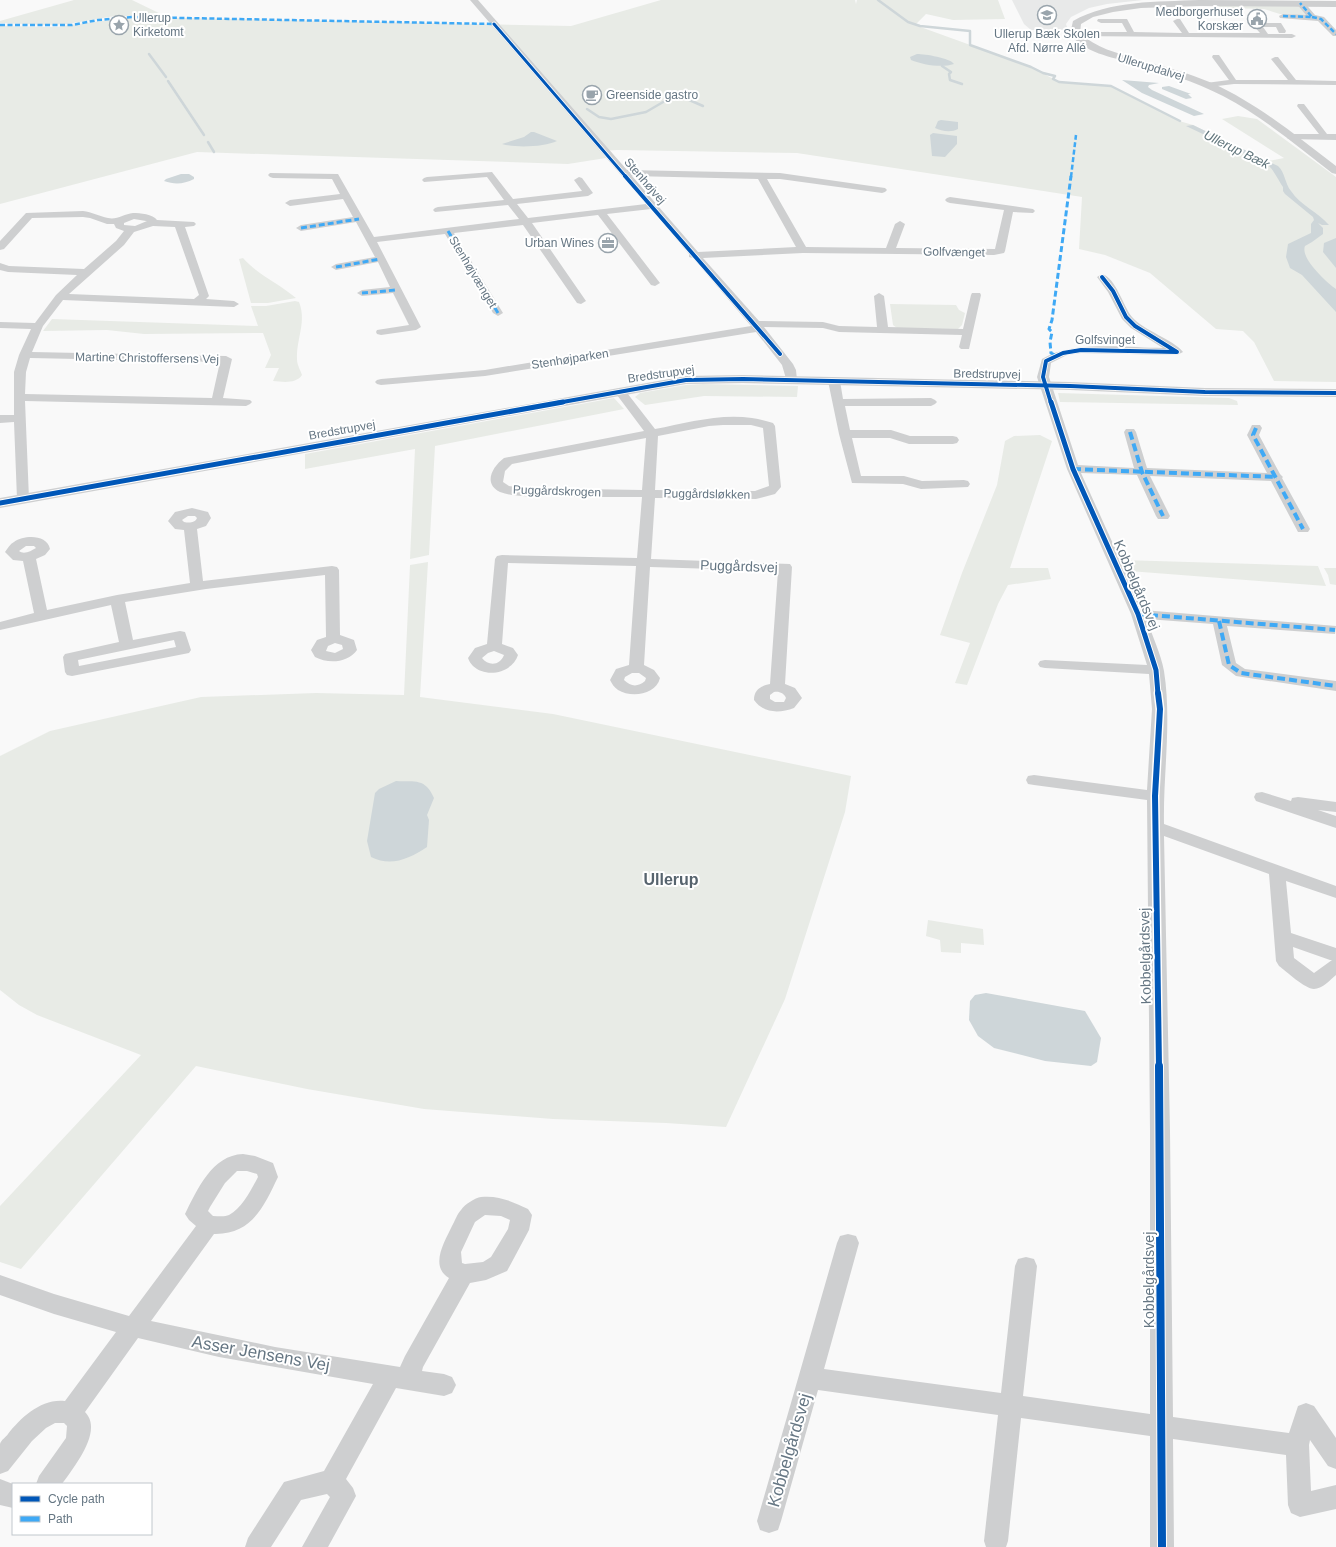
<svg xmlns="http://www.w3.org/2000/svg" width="1336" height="1547" font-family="Arial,sans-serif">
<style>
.built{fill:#e8e9e9}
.green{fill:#e8ebe6}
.water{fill:#ced6d9}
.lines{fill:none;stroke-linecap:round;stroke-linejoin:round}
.stream{stroke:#ced6d9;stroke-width:2.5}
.minor{fill:#cecfd0;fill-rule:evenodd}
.tertiary{fill:#cecfd0;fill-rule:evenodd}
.quiet-far2{stroke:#3fa9f5;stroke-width:2.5;stroke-dasharray:5 2.5;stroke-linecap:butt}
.quiet-far1{stroke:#3fa9f5;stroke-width:3;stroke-dasharray:6 3;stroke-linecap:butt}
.quiet{stroke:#3fa9f5;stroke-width:4;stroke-dasharray:8 4;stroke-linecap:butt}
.cycleway-far4-casing{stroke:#fff;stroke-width:4.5}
.cycleway-far3-casing{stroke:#fff;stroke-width:5.5}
.cycleway-far2-casing{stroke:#fff;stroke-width:7}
.cycleway-far1-casing{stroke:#fff;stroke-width:9}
.cycleway-casing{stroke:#fff;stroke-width:10}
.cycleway-far4{stroke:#0057b8;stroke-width:3}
.cycleway-far3{stroke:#0057b8;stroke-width:4}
.cycleway-far2{stroke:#0057b8;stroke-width:5}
.cycleway-far1{stroke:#0057b8;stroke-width:6}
.cycleway{stroke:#0057b8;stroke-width:8}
.labels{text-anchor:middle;stroke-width:4;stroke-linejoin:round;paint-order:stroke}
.far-poi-label{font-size:12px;fill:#657683;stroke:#fff;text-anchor:end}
.far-street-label{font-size:12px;fill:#657683;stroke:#fff}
.far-water-label{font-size:13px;font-style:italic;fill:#60757c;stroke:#fff}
.street-label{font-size:14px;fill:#657683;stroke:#fff}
.quarter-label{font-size:16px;font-weight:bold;fill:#57646e;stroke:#fff}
.near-street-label{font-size:17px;fill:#657683;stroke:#fff}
</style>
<rect width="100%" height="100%" fill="#f9f9f9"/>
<!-- built -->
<path class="built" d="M1012,0H1143L1107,4L1089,8L1071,17L1066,24L1068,30H1031L1024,24Z"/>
<!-- green -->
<g class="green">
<path d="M74,0H132L165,16H115L67,24L48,25L0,23V21Z"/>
<path d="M661,0H855L856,4L857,0H998L1005,19L953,20L926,14L915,25L1031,67L1059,82L1111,86L1179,121L1193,125L1261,159L1268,161L1284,158L1222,119L1238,116L1257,119L1336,177V382L1274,381L1254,342L1243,331L1216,329L1150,273L1105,255L1079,249L1082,197L797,153L617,150L602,151L606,158L568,164L197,152L0,204V26L56,27L133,17L571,26Z"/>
<path d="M1218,5H1300L1308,15L1294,16L1292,14H1280L1264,9L1228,8L1222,10Z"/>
<path d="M243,258C258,275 280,284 296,298L268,303H251L239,259Z"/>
<path d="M295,301L299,302C307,322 296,339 297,359C297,365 300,369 302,375C296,384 283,382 273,381L279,368H265L271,355L263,333L144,334L107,330L43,331L52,319L258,326L251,306H266Z"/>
<path d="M890,304L956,305L959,310L965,313L962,325L958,329L897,328L893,325Z"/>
<path d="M703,384L798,386L797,397L704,396L645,405L635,397L640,393L686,385Z"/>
<path d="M1058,393L1229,398L1237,401L1238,405L1060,402Z"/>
<path d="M614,398L624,409L435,446L429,555L410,559L415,449L305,469V454Z"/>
<path d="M1040,435L1052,441L1010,568H1048L1051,579L1008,585L998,604L967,685L955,683L970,643L940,635L962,573L997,485L1005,441L1014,436Z"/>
<path d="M1122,560L1318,566L1326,586L1129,571Z"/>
<path d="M428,562L420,697L553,714L851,776L845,812L785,999L726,1127L666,1123L553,1119L424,1109L307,1089L196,1066L21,1269L0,1262V1206L141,1055L37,1015L19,1005L0,990V756L50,731L201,697L316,693L404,695L410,565Z"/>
<path d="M1324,568H1336V585L1330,584L1328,575Z"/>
<path d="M928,920L983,929L984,945L961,943V953L941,952L940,940L926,936Z"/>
</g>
<!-- water -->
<g class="water">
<path d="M917,54C925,54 950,58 954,64C942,68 923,65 911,60L910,57Z"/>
<path d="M1122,80L1159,83L1149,85L1148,87L1152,90L1204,114L1194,116L1142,93Z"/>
<path d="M1169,86L1191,94H1188L1192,98L1186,99L1162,89V87Z"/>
<path d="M941,120L958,122V129C951,133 941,131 935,128L938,121Z"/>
<path d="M1193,125L1278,166C1285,172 1285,184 1291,191C1300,205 1318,212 1329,225H1322L1318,223L1323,228V234L1312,242L1305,246C1300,258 1326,282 1336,289V312L1302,275L1290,268L1286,257L1288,244L1311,233V224L1314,220L1313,217L1285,194L1283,191V187C1279,181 1273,169 1268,165L1186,126Z"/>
<path d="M531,132H534L557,141C545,147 515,148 502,144L524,137Z"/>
<path d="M933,133L957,136V144L945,157L932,156L930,135Z"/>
<path d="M181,174H189L194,177V179C184,184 175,185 164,181L166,179Z"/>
<path d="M1336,238V268L1323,252L1324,243Z"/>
<path d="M396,781C416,782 425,778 434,798L427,815L429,820L427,847C409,859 391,867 371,857L367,841L375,793L379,789Z"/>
<path d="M986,993L1085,1011L1101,1038L1097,1062L1091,1066L1045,1061L994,1048L978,1036L969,1020L970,1001L975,995Z"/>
</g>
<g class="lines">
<!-- stream -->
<g class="stream">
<path d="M878,0L908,22L920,26L970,31V45L1031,67L1043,73L1055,76L1053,79L1059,82L1111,86L1180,121"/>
<path d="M149,54L166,77"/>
<path d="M942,66L951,72L949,74L950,80L962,84"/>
<path d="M168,81L204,135"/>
<path d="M687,99L703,106"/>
<path d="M587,109L599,117L611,119L646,112L670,98"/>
<path d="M208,142L214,152"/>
</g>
<!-- minor -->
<g class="minor">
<path d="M470,0H478L627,170L780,173L885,188L887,190L885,192L882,193L780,179H767L806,247L886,248L895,224L900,221L905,224L896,248L995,249L1004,210L950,203L947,202L945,200L947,198L950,197L1033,209L1035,211L1033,213L1013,212L1005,251L1004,253L994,255L803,253L703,258L759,321L823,322L839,326L877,327L874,296L879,293L884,296L888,327L963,329L971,295L972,293H980L981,295L969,349H961L959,347L962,335L839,332L823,328L764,327L793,364L796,370L797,380L795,382H787L782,365L756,332L485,376L381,385L377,384L375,382L377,380L381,379L485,370L751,326L693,258L689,257V254L651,209L607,214L660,283L655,286L651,285L598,215L532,223L586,301L581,304L577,303L523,225L454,233L503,313L498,316L493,313L445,234L377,242L421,327L416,330L381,335L377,334L376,332L377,330L409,325L393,293L362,296L357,293L362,290L390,287L378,262L336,270L331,267L336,264L375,257L356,222L301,231L296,228L301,225L353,217L343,199L290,206L285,203L290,200L340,194L332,179L273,178L270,177L268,175L270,173L338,174L374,237L519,219L508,205L435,212L433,210L435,208L438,207L504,200L487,177L424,182L422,180L424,178L427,177L492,172L513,199L582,191L574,180L579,177L582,178L593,193L588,196L517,204L528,218L646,204ZM632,176L758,179L796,247L698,252Z"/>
<path d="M1297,1H1303L1315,15L1324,17L1336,30V36H1333L1318,21L1280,18L1279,16L1283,14L1306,15L1296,3Z"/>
<path d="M1098,19H1127L1134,32L1182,33L1173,21L1177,19H1180L1189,33H1260L1253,25L1254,23H1281L1286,31L1285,33H1279L1276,27H1263L1268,34H1292L1296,36L1292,38L1075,36L1071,34L1075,32H1127L1122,23H1101L1097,21Z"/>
<path d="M1213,55H1219L1236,80H1288L1271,59L1275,57H1278L1296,80L1336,81V85L1234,84L1209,87H1206V83L1229,80L1212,57Z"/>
<path d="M1298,104H1304L1327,134H1336V140L1288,139L1287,137L1291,134H1319L1297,106Z"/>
<path d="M83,211C92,212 99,216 108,218C117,220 124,214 133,213C140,213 153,214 157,220L194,222L196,224L194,226L185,227L209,296L206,299L234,301L239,304L234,307L63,300L43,326L32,352L226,356L232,359L223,398L250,400L252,402L250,404L246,406L25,401L29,499L28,502H18L17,499L14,422L0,423V415H14V372L19,355L31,329L0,328V322L35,323L56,295L77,275L8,272L0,270V263L9,266L84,269L116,241L124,231L116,228L114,224H107L90,218L83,217L32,218L4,249L0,250V241L26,213ZM134,219L146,221H147L135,226L124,225V223ZM153,226L175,227L199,295L194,299L69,294L124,245L134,232ZM30,358L220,362L212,398L25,394L26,372Z"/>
<path d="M1102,274C1116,278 1123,306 1132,317C1144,331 1173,339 1183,352L1177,355L1081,353L1067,355L1051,363L1049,377L1078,465L1134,468L1124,432L1126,429H1134L1136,432L1147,468L1267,473L1247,435L1252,425H1260L1262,428L1259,435L1280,474L1283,477L1282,478L1310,529L1308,532H1298L1271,481L1150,476L1170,516L1168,519H1158L1156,516L1137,475L1081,473L1143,610L1336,626L1335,634L1227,626L1236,663L1245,669L1336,681V691L1236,676L1222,665L1213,624L1147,619C1152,636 1161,654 1164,671C1172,722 1163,773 1164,824L1336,886V898L1286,881L1291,933L1336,948V975C1330,980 1322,989 1314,989C1305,989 1286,971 1279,966L1276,961L1269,874L1164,836L1170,1131L1173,1417L1289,1433L1298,1406L1306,1403L1314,1406L1336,1438V1469L1328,1466L1310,1440L1309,1445L1311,1491L1336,1485V1509L1300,1517L1291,1513L1288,1505L1286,1455L1173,1439L1174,1547H1150V1436L1021,1418L1008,1541L1006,1547H986L984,1541L998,1415L818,1390L781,1521L778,1530L769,1533L760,1530L757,1521L837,1243L840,1236L848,1234L856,1236L859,1243L824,1369L1001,1393L1015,1266L1018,1259L1026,1257L1034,1259L1037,1266L1023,1396L1150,1414V1131L1147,800L1034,785L1028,784L1026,780L1028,776L1034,775L1147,790L1152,709L1149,674L1045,668L1040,667L1038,664L1040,661L1045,660L1147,665L1131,614L1067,469L1037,377L1042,359C1073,340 1128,348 1163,348L1131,328L1122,319L1108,292L1097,277ZM1293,947L1330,960H1332L1314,973L1294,958Z"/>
<path d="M834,378L838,379L840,381L843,399L931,398L935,400L937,402L935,404L931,406H845L850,430H891L910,436H953L957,437L959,440L957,443L953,444H909L890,438H852L861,476H904L922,481L964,480L968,481L970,484L968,487L921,489L903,484L852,483L839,434L828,381L830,379Z"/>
<path d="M620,388L624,389L655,429C686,423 720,413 752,418C759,419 767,421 773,423L775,426L781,487L775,494L756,499L655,498L651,559L790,564L792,567L785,684L795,688L802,698L794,708C780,713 764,714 754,700C754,690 760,686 770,684L778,571L650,567L644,665L654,670L660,678C656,695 631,698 618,690C614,687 612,684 610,680L616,669L629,665L636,566L508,563L502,644L513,648L518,655C513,672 487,679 473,666C471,664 469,661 468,658L475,648L487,644L495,559L497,556L502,555L637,558L642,497C612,497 582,497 552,496C536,496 516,498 500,492C483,484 492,467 504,458L644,431L614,391L616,389ZM723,425H751L763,428L769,486L755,491L655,490L658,436L709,426ZM646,438L642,490L521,488L509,486L503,482L505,471L512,464ZM494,651L504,655C500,666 488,666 482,658L488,653ZM632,673H639L646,678L645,681C638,687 631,687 624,680L625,677ZM774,692C779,691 784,693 786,698L784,702H775L770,699V695Z"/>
<path d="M192,508L208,512L211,518L206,526L197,529L203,581L332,566L337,567L339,570L340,635L354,640L357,650C348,663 328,664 315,657L311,650L317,640L326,637L325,575L206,589L125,602L133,640L180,631L185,632L191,650L189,653L72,676L67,675L65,672L63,657L65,654L119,642L111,605L0,630V622L34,613L23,561L13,560L5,552C8,548 10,544 14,542C24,535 47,534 50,549L45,555L36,559L47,610L117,595L190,583L184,530L175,529L168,521L175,512ZM188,516H195L197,518C195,523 189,523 184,522L182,520ZM26,546H34L36,548C31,551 24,555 19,551ZM174,640L176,647L79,666L78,660ZM335,643L342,645L343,649L335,653L326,651L328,646Z"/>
<path d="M1262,792L1291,801L1292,798L1298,797L1336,802V812L1318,810L1336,816V828L1256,801L1254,797L1256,793Z"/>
<path d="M243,1154L255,1156L273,1163L278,1177C264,1206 252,1235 214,1234L151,1321L275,1347L400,1367L405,1356L449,1278C429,1266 445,1241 452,1226C455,1221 457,1214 461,1210C465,1204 475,1198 481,1197C499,1195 513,1202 528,1209L532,1215L529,1230L507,1271L486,1280L470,1283L423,1367L422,1371L444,1374L452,1377L456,1385L452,1393L444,1396L396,1388L346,1479L353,1488L356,1496L328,1547H302L330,1497L327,1494L301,1500L271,1547H245L248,1538L284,1482L324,1471L373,1384L219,1357L138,1338L85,1412C104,1431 73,1468 62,1484H36L39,1476L66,1438L67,1426L64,1423H55L46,1428L32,1441L8,1471L0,1474C0,1467 0,1450 0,1444C1,1440 6,1437 8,1434C21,1417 42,1398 65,1401L116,1332L54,1314L0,1295V1275L54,1294L129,1316L196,1226L189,1220L185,1214C197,1190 212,1155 243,1154ZM237,1171H247L257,1174L258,1177C251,1190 242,1208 229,1215C225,1217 218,1216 213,1216L208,1211L210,1207L225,1183ZM485,1215L501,1216L510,1220L508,1229L491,1257L483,1262L465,1264L462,1263L461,1252L475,1222Z"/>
<path d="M0,1479L13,1484V1508L0,1505Z"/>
</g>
<!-- tertiary -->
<g class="tertiary">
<path d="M1199,0L1336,1V7L1199,6L1141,8L1113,12L1093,17L1081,24L1080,33C1096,48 1117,53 1137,59C1163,66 1188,73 1212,83C1258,104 1297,136 1336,166V174L1332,173C1297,146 1263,117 1223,96C1194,81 1163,72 1132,63C1111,57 1085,53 1070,34L1073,21C1110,0 1157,2 1199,0Z"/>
<path d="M743,375L1070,382L1205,388L1336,389V397L1205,396L1070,390L743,383L686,384L0,508V498L686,376Z"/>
</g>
<!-- quiet-far2 -->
<g class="quiet-far2">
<path d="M1283,16L1312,17L1300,3"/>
<path d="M1312,17L1321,19L1336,34"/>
<path d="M0,25H72L98,20L132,17L494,24"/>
<path d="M1071,177L1076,135"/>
</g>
<!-- quiet-far1 -->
<g class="quiet-far1">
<path d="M301,228L359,219"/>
<path d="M448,231L498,313"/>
<path d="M336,267L380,259"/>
<path d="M362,293L396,290"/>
<path d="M1055,355L1051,353L1050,342L1052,332L1049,329L1052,320L1071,176"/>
</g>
<!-- quiet -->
<g class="quiet">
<path d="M1256,428L1253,435L1303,529"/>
<path d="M1130,432L1142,472L1163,516"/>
<path d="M1073,469L1277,477"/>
<path d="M1138,614L1335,630"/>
<path d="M1219,621L1229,665L1241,673L1336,686"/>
</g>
<!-- cycleway-far4 casing -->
<g class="cycleway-far4-casing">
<path id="cycleway-far4" d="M494,24L626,177"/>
</g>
<!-- cycleway-far3 casing -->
<g class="cycleway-far3-casing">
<g id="cycleway-far3">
<path d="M625,176L780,354"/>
<path d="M557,403L686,380L743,379L1070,386L1205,392L1336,393"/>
<path d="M1051,403L1043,377L1046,361L1063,353L1081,350L1177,352L1135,326L1126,317L1113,291L1102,277"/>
</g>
</g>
<!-- cycleway-far2 casing -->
<g class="cycleway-far2-casing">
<g id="cycleway-far2">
<path d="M1051,402L1073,469L1138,614L1156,670L1158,694"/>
<path d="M0,503L563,402"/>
</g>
</g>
<!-- cycleway-far1 casing -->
<g class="cycleway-far1-casing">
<path id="cycleway-far1" d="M1158,693L1160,709L1155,796L1159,1067"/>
</g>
<!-- cycleway casing -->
<g class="cycleway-casing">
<path id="cycleway" d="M1159,1066L1162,1547"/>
</g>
<!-- cycleway-far4 -->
<use href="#cycleway-far4" class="cycleway-far4"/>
<!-- cycleway-far3 -->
<use href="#cycleway-far3" class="cycleway-far3"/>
<!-- cycleway-far2 -->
<use href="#cycleway-far2" class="cycleway-far2"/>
<!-- cycleway-far1 -->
<use href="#cycleway-far1" class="cycleway-far1"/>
<!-- cycleway -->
<use href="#cycleway" class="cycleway"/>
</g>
<!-- icons -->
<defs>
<g id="school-ring" transform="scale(1)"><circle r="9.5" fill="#fff" stroke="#99a4ac" stroke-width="1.5"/><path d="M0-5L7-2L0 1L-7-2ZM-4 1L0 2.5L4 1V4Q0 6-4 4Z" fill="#99a4ac"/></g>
<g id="civic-ring" transform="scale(1)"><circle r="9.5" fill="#fff" stroke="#99a4ac" stroke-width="1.5"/><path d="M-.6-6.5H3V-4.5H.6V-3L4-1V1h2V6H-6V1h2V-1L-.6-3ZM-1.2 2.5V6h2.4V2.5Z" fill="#99a4ac"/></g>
<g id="sight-ring" transform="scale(1)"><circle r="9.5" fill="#fff" stroke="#99a4ac" stroke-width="1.5"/><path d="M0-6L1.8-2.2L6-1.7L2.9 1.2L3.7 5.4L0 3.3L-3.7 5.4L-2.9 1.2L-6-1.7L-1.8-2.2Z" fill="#99a4ac"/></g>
<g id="cafe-ring" transform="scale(1)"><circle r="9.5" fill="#fff" stroke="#99a4ac" stroke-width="1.5"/><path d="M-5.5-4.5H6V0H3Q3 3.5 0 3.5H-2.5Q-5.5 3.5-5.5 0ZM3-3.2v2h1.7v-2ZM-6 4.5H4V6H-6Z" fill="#99a4ac"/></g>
<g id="office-ring" transform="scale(1)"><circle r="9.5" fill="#fff" stroke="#99a4ac" stroke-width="1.5"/><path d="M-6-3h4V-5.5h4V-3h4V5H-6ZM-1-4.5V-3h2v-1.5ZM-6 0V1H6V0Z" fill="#99a4ac"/></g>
</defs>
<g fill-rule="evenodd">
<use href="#school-ring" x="1047" y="15"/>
<use href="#civic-ring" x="1257" y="19"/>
<use href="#sight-ring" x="119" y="25"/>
<use href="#cafe-ring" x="592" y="95"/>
<use href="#office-ring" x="608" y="243"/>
</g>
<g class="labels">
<!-- far-poi labels -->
<g class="far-poi-label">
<text x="1243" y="16">Medborgerhuset<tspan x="1243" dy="14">Korskær</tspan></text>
<text x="133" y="22" text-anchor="start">Ullerup<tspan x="133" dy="14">Kirketomt</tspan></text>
<text x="1047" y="38" text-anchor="middle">Ullerup Bæk Skolen<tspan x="1047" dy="14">Afd. Nørre Allé</tspan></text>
<text x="606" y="99" text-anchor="start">Greenside gastro</text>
<text x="594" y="247">Urban Wines</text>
</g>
<!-- far-street labels -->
<g class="far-street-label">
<text transform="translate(1151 67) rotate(17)" y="4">Ullerupdalvej</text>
<text transform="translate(645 181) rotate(49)" y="4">Stenhøjvej</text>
<text transform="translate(954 252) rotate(1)" y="4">Golfvænget</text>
<text transform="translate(473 272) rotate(59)" y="4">Stenhøjvænget</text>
<text x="1105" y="344">Golfsvinget</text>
<text transform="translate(147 358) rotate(1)" y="4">Martine Christoffersens Vej</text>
<text transform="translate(570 359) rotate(-9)" y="4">Stenhøjparken</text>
<text transform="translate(661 374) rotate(-8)" y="4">Bredstrupvej</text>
<text transform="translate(987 374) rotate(1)" y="4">Bredstrupvej</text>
<text transform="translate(342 430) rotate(-10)" y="4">Bredstrupvej</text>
<text transform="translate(557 491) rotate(2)" y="4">Puggårdskrogen</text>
<text transform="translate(707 494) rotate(1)" y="4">Puggårdsløkken</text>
</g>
<!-- far-water labels -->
<g class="far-water-label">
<text transform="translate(1237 149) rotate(26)" y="5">Ullerup Bæk</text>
</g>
<!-- street labels -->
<g class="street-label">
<text transform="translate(739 566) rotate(2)" y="5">Puggårdsvej</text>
<text transform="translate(1137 585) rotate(67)" y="5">Kobbelgårdsvej</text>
<text transform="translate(1145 956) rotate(-91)" y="5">Kobbelgårdsvej</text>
<text transform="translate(1149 1280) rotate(-90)" y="5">Kobbelgårdsvej</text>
</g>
<!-- quarter labels -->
<g class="quarter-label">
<text x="671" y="885">Ullerup</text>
</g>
<!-- near-street labels -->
<g class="near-street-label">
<text transform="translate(261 1353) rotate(10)" y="6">Asser Jensens Vej</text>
<text transform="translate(789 1450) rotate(-74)" y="6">Kobbelgårdsvej</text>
</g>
</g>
<!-- legend -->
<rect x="12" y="1483" width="140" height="52" fill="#ffffff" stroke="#c1c8cd"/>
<rect x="20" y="1496" width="20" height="6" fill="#0057b8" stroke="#c1c8cd"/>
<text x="48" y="1503" font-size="12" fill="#657683">Cycle path</text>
<rect x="20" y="1516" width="20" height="6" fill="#3fa9f5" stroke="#c1c8cd"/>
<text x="48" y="1523" font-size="12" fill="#657683">Path</text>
</svg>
